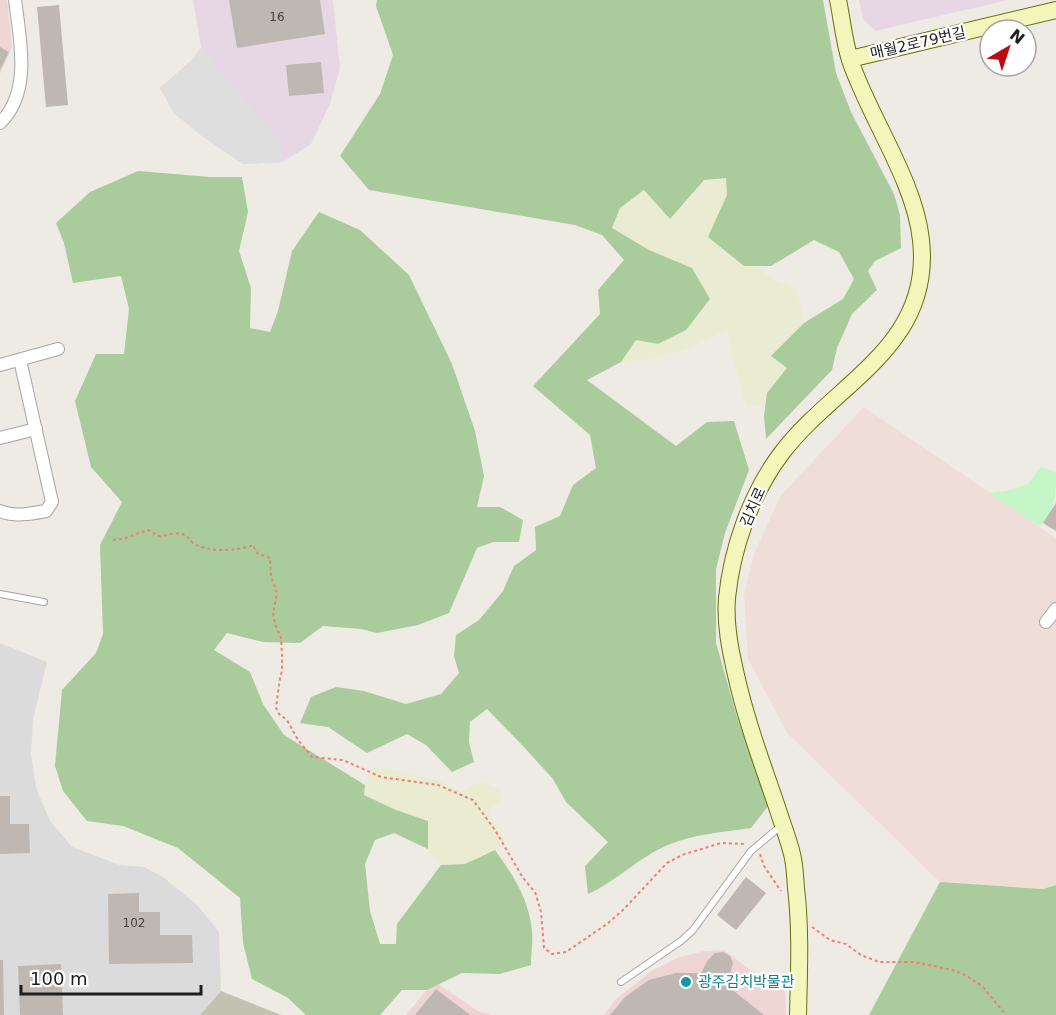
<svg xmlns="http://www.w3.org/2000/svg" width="1056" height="1015" font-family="'DejaVu Sans','Noto Sans KR',sans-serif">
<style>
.residential{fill:#dcdbdb}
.commercial{fill:#eed5d4}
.industrial{fill:#e7d7e4}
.military{fill:#efded8}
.construction{fill:#c2c2b0}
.farmland{fill:#eaecd1}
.forest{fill:#aacb9b}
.park{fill:#c4f6c7}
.parking{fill:#dedede}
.building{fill:#bfb7b1}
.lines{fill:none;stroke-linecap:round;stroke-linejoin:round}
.lane-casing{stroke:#a5a5a5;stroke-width:8}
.street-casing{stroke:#a5a5a5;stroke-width:14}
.secondary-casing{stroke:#656f0b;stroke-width:18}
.path{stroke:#f27e72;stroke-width:2;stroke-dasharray:3 3;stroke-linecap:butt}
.lane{stroke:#fff;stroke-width:6}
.street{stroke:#fff;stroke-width:12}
.secondary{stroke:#f3f6bb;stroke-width:16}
.culture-dot{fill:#0f9aa8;stroke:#fff;stroke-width:2}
.labels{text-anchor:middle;stroke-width:4.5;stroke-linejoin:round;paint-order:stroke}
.number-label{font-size:12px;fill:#464443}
.street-label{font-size:15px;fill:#1e1e1e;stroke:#fff}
.culture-label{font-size:15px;fill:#0d838f;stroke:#fff;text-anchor:start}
</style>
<rect width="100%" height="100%" fill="#eeebe4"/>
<!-- residential -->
<path class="residential" d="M0,643L47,662L33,719L31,754L36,788L50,821L72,847L120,865L144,867L163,877L197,905L219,932L221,991L200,1015H0Z"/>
<!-- commercial -->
<g class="commercial">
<path d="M0,0H7L12,47L0,74Z"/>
<path d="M724,950L773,987H785L786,1015H604L615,1000L650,972L677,958L704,951Z"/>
<path d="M438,984L478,1011L493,1015H406L427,990Z"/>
</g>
<!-- industrial -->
<g class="industrial">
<path d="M193,0H333L340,68L330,104L311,144L283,162L243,164L202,136L174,113L160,88L194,58L201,47Z"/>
<path d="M859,0H1008L875,31L863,19Z"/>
</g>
<!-- military -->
<path class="military" d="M864,407L1056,538V885L1043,889L940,882L787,733L748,659L744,593L755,552L781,495Z"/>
<!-- construction -->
<path class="construction" d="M221,991L281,1015H282H200Z"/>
<!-- farmland -->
<g class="farmland">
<path d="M726,178L727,195L744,266H756L773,279L797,288L804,323L771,356L787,368L767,393L766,404L746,407L730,348L728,329L683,351L651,359L621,362L636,340L658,344L692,268L649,250L612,228L620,208L644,190L670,219L704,180Z"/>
<path d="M374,766L437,780L460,791L482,781L499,789L503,798L488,811L505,841L495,850L465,864L441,865L428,849V821L396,810L364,794L365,785Z"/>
</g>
<!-- forest -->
<g class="forest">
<path d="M377,0H823L836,73L851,112L894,194L900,215L901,248L875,261L868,271L877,290L852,314L837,348L832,370L766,439L764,416L767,393L787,368L771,356L804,323L843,299L854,279L839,252L814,240L771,266H744L708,237L727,195L726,178L704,180L670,219L644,190L620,208L612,228L649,250L692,268L710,299L686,330L658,344L636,340L621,362L587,380L676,446L707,422L734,421L749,470L725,533L716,569V643L737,717L769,805L751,828C724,832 694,834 668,845C639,857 617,881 588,894L585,866L608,842L566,802L553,779L522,745L487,709L470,722L469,742L474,762L452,772L426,745L407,734L367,753L328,727L300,723L311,697L336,687L364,691L406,704L441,694L459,673L454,656L456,635L479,620L503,591L514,566L536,550L535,527L560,516L573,485L596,468L590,435L533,386L600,314L598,290L624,260L602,235L575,225L369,190L340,156L380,94L393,55L376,6Z"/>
<path d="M138,171L210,177H242L248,212L239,251L251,288L250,328L270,332L278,311L292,251L319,212L360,230L409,275L452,364L475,431L484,476L477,507H500L523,520L519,542H493L477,548L449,613L418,625L377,633L361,629L323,626L300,643L263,642L227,633L214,650L250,672L263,704L284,735L365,785L364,795L396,810L428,821V849L394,833L375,840L365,864L370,911L380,944H396L397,924L441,865L465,864L495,850C513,875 529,899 532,931C533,942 531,954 531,965L500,974L462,973L427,990H402L380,1015H306L288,998L252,979L243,943L240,898L178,848L123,826L87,821L63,791L55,766L62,690L96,653L103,634L100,545L122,502L91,467L75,401L96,354H124L129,309L121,276L73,283L64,243L56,223L90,192Z"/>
<path d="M940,882L1043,889L1056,885V1015H869Z"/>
</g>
<!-- park -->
<path class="park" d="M1041,467L1056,472C1056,492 1056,512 1039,526L989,493L1006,491L1028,484Z"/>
<!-- parking -->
<path class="parking" d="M202,47L246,102L280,139L283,162L243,164L202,136L174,113L160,88L194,58Z"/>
<!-- building -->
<g class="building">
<path d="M229,0H320L325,34L237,48Z"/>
<path d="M59,5L68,105L46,107L37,7Z"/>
<path d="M0,47L9,52L0,70Z"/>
<path d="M321,62L324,93L289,96L286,65Z"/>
<path d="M1056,503V531L1043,523Z"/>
<path d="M0,796H10V824H29L30,853L0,854Z"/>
<path d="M746,877L766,893L736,930L717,915Z"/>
<path d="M139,893V912H160V935H192L193,963L109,964L108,894Z"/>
<path d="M723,952L730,956L733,963L730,974L725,984L764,1015H610L625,997L649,980L676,973H701L708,960L715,953Z"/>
<path d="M0,960H3L4,1015H0Z"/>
<path d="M61,964L63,1015H20L18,966Z"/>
<path d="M436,989L470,1015H415Z"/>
</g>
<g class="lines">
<!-- lane casing -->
<g class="lane-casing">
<g id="lane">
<path d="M0,594L44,602"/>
<path d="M621,982L681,941L693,930L751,851L782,825"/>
</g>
</g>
<!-- street casing -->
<g class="street-casing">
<g id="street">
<path d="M0,123C32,93 20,38 15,0"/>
<path d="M0,365L58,349"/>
<path d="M0,438L36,429"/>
<path d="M0,511C14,517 30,514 46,511L52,502L20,360"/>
<path d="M1046,622L1056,609"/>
</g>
</g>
<!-- secondary casing -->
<g class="secondary-casing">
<g id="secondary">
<path d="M850,59L1056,10"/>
<path d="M798,1015C799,972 801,930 796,888C795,877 795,865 792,854C788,838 782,823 777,807C762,763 746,720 736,675C730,649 725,624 727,598C732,548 751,494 781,454C834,383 933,347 921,240C915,181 869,117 850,60C844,41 842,19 838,0"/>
</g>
</g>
<!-- path -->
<g class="path">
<path d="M113,540C125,540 137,533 148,530L159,536C167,536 173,532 182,534C187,536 189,539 193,543C208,553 238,551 253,545L257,553L270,558L271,576L277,593L273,613L275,624L281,638L282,654V671L280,678L276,708L279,714L287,720L298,740L312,757L343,760L381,777L438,785L473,800L495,830L523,878L535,892L541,912L544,948L552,954L566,952L607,924L623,910L667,863L682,855L721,843L744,844"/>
<path d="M760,854L764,866L781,891"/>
<path d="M812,927L830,940L846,944L861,955L879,962H914L953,970L967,976L983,987L1006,1015"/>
</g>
<!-- lane -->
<use href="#lane" class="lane"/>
<!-- street -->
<use href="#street" class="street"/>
<!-- secondary -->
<use href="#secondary" class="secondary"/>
</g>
<!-- markers -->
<circle class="culture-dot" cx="686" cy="982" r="6"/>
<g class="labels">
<!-- number labels -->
<g class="number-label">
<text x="277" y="21">16</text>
<text x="134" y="927">102</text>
</g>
<!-- street labels -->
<g class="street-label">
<text transform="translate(918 43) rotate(-13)" y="5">매월2로79번길</text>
<text transform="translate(753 507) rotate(-66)" y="5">김치로</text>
</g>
<!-- culture labels -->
<g class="culture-label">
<text x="698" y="987">광주김치박물관</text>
</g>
</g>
<!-- north arrow -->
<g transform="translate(1008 48) rotate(39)"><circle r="28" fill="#ffffff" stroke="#a5a5a5" stroke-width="1.5"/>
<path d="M0-4.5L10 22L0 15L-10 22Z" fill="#c00b0d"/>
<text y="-9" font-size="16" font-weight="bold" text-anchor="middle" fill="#1e1e1e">N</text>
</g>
<!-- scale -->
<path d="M21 985v9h180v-9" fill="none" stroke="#1e1e1e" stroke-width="3"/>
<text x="30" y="985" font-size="18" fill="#1e1e1e" stroke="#ffffff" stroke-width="4.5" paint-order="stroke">100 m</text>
</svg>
